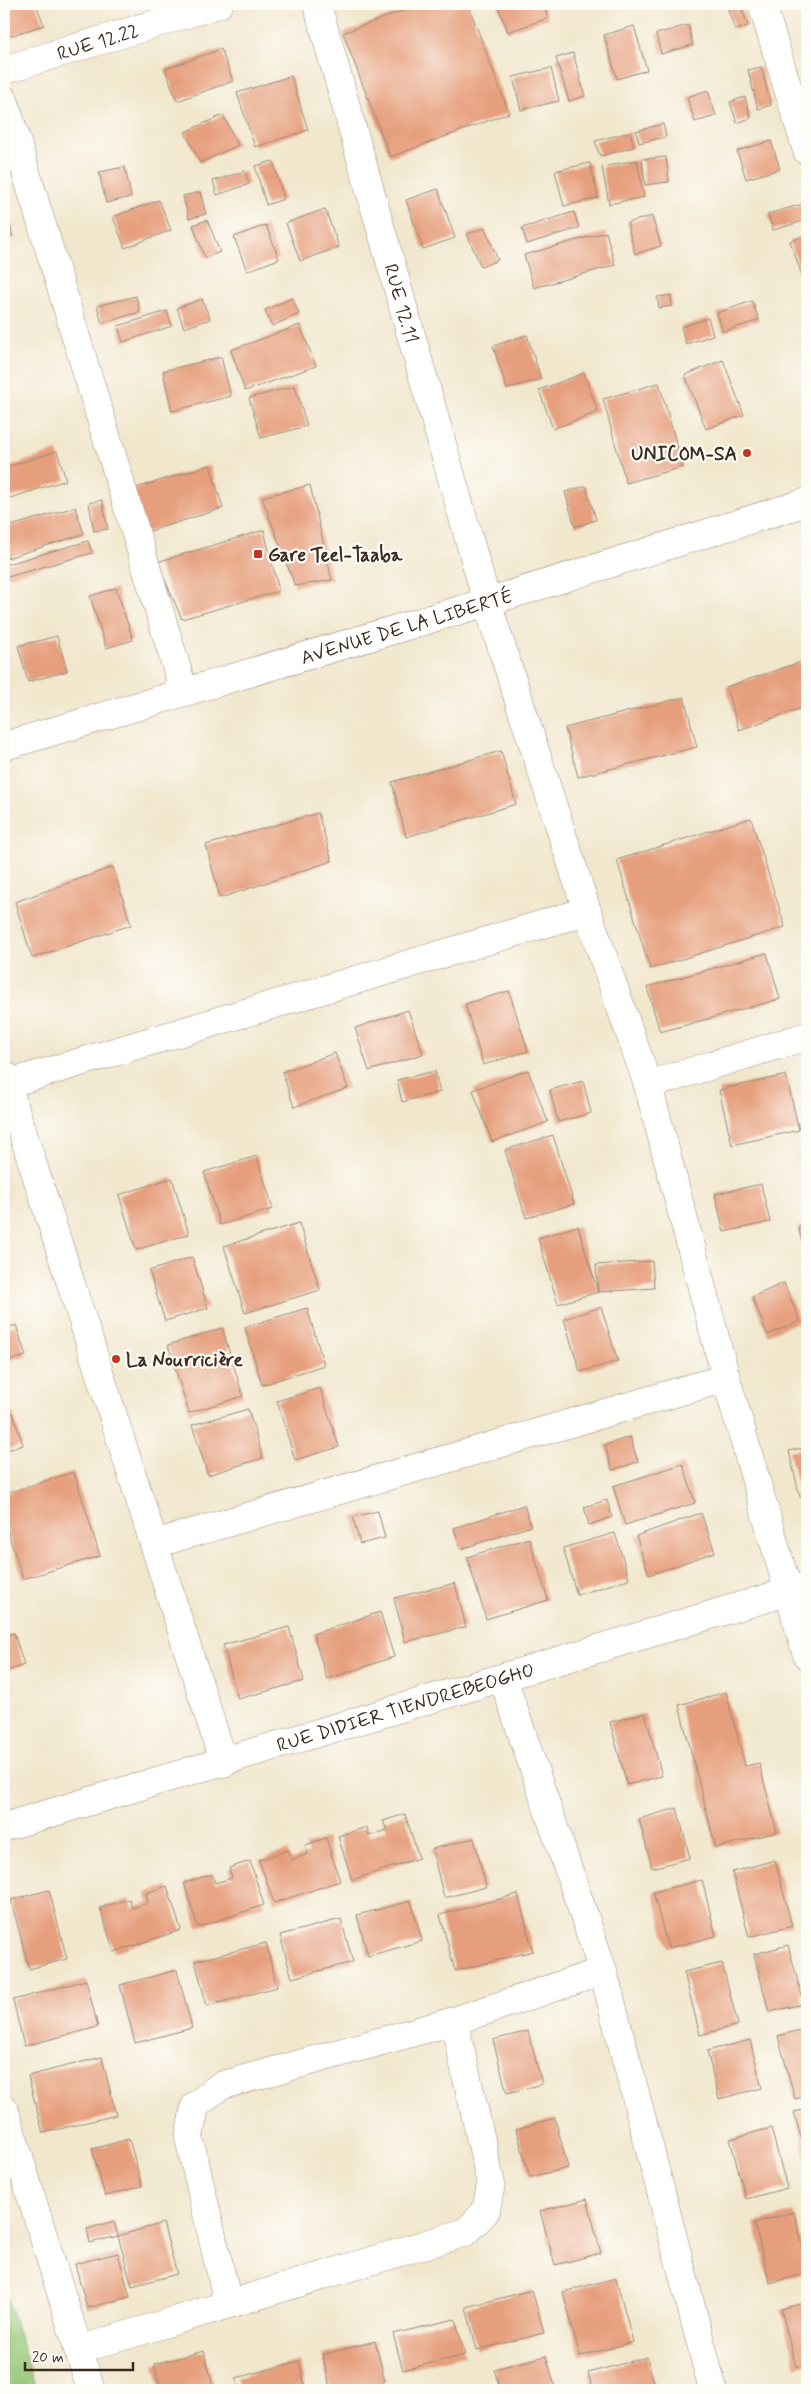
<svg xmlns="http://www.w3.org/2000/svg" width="811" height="2394" font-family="Mynerve,sans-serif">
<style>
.green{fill:#95c878;stroke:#68794b}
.building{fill:#e69f7d}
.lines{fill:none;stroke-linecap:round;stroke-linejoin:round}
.minor-casing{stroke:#968876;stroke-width:29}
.major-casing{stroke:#968876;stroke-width:29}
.minor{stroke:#fff;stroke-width:28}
.major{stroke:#fff;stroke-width:28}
.poi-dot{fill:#c8321e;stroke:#fdfcf7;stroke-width:2}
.labels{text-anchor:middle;stroke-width:4.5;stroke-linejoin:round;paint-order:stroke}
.street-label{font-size:19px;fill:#3b2a1e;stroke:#fdfcf7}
.poi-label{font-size:19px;font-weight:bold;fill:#3b2a1e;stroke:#fdfcf7;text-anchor:start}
</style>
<rect width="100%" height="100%" fill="#fdfcf7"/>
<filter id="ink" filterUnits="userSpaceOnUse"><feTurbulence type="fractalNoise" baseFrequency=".02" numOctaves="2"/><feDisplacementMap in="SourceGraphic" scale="10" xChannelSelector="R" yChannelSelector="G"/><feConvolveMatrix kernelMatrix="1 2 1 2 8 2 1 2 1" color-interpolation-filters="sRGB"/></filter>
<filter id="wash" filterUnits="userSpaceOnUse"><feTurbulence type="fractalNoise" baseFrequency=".0096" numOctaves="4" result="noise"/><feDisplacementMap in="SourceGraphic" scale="20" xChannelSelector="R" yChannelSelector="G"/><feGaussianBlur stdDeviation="1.12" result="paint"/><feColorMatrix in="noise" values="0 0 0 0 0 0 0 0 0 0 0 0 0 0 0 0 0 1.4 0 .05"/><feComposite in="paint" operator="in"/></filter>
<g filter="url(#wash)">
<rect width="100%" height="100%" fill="#f1e7cd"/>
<!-- green -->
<path class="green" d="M4,2288L36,2390H4Z"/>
<g id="blocks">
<!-- building -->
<g class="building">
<path d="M13,4H36L44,25L4,38V7Z"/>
<path d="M421,4H468L509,113L390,157L343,33Z"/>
<path d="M497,4H543L548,18L508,32Z"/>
<path d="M726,4H740L748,26L735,30Z"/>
<path d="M688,25L693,45L661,54L656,34Z"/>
<path d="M634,26L647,70L617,79L604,35Z"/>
<path d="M221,49L233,81L177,101L165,69Z"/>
<path d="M573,53L585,96L569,101L556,58Z"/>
<path d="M761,67L771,105L758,109L748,70Z"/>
<path d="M551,68L559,101L521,110L513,77Z"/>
<path d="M291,76L308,130L255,147L237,93Z"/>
<path d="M708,90L716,116L695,122L687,97Z"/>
<path d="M745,97L751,118L737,123L730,102Z"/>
<path d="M223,115L238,145L200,163L185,132Z"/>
<path d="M663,124L666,137L639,143L636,131Z"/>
<path d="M630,132L634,147L600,156L595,141Z"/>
<path d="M771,141L780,169L746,179L737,151Z"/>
<path d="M666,157L669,182L645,185L642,159Z"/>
<path d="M637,160L644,197L609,204L602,167Z"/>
<path d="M273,161L284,199L266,205L255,166Z"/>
<path d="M590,163L598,198L564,206L555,171Z"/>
<path d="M125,167L131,197L106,203L99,172Z"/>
<path d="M245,171L249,184L217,195L213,181Z"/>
<path d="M438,189L455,238L423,249L406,200Z"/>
<path d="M200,192L206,214L189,219L183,196Z"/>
<path d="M159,200L171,230L125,248L113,217Z"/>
<path d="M4,203L13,236L4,238Z"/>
<path d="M803,204L807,220L773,230L768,214Z"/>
<path d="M325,209L339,247L300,261L286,223Z"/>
<path d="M574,212L579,228L527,244L522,228Z"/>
<path d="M652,216L661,246L635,254L627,223Z"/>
<path d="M207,220L220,252L205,258L193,225Z"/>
<path d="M266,225L279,259L247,271L234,237Z"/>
<path d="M485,228L498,260L481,267L467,234Z"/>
<path d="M606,232L615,265L534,288L524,255Z"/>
<path d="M807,235V290L790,241Z"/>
<path d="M671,295L672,306L659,308L657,297Z"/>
<path d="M136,296L140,312L102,323L97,306Z"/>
<path d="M292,298L299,314L272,326L265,310Z"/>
<path d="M202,299L210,319L184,328L177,308Z"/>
<path d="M752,301L759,320L723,332L717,313Z"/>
<path d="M167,311L172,326L123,342L118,326Z"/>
<path d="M708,318L713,335L686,344L681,327Z"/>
<path d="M300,325L316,366L245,391L231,350Z"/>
<path d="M527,335L541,379L507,389L493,346Z"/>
<path d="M221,357L231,396L172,411L163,371Z"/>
<path d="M723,360L744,415L706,429L685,375Z"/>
<path d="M584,373L598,412L553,429L539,390Z"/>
<path d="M659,383L683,467L626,483L603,399Z"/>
<path d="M295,386L307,426L261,438L249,398Z"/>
<path d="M57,451L66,480L4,500V468Z"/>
<path d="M210,465L223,508L147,532L133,489Z"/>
<path d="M310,485L332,580L295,586L262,497Z"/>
<path d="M586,486L596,520L575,527L565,492Z"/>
<path d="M102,500L108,529L94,531L89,503Z"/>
<path d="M75,507L84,534L4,559V528Z"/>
<path d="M264,530L279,591L182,619L157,562Z"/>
<path d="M88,541L92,553L4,578V565Z"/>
<path d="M116,588L133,640L106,648L90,596Z"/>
<path d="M57,636L67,671L28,682L18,646Z"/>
<path d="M807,660V706L739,730L726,687Z"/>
<path d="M684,697L697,747L578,777L565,728Z"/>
<path d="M501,751L516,804L406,837L392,782Z"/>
<path d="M318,813L332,861L220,898L206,845Z"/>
<path d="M751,818L785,927L650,969L617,860Z"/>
<path d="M113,867L131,925L32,958L15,902Z"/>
<path d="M767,953L780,999L660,1032L647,987Z"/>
<path d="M509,991L528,1051L483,1065L465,1004Z"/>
<path d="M408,1010L423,1054L369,1071L355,1028Z"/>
<path d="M335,1053L348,1088L294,1107L282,1072Z"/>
<path d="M528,1070L548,1122L492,1142L473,1090Z"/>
<path d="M435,1071L440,1092L402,1102L397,1080Z"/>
<path d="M786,1075L799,1130L732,1145L719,1090Z"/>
<path d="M583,1081L591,1113L558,1122L550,1090Z"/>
<path d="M553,1135L574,1204L526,1218L505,1150Z"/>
<path d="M257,1156L273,1209L220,1225L204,1172Z"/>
<path d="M172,1178L189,1234L136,1250L119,1195Z"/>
<path d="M761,1184L770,1222L724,1232L715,1194Z"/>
<path d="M299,1223L320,1290L245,1313L224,1246Z"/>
<path d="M807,1225V1260L798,1227Z"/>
<path d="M578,1226L598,1292L596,1265L652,1261L654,1288L598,1292L558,1304L538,1238Z"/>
<path d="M192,1257L208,1308L165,1321L149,1271Z"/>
<path d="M784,1283L800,1321L768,1335L752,1297Z"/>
<path d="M601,1307L618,1361L580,1372L564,1319Z"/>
<path d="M307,1308L324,1365L262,1385L245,1327Z"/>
<path d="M16,1325L26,1356L4,1362V1329Z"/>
<path d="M222,1328L243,1396L189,1413L168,1345Z"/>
<path d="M320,1388L339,1447L295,1460L277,1401Z"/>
<path d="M248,1409L263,1458L208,1475L192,1425Z"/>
<path d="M13,1413L23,1445L4,1451V1415Z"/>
<path d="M630,1437L638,1462L612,1470L605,1445Z"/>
<path d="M807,1447V1496L800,1497L789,1451Z"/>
<path d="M683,1464L695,1503L625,1525L613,1486Z"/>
<path d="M74,1472L100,1556L23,1579L4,1520V1494Z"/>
<path d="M607,1500L612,1517L589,1525L584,1507Z"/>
<path d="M524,1505L531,1526L461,1549L454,1528Z"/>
<path d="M378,1511L385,1538L360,1544L353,1517Z"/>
<path d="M701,1513L715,1552L649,1575L636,1536Z"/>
<path d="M615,1533L629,1579L577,1595L563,1548Z"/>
<path d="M529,1538L548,1600L486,1619L467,1557Z"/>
<path d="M455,1583L466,1627L405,1642L394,1598Z"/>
<path d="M380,1612L394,1657L327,1679L313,1634Z"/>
<path d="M289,1627L304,1681L238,1699L223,1645Z"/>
<path d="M14,1633L24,1665L4,1672V1636Z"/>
<path d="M726,1692L745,1766L759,1763L777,1832L716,1848L679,1705Z"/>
<path d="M645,1713L662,1776L627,1785L610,1722Z"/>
<path d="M677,1808L690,1858L652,1868L639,1819Z"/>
<path d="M405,1814L419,1858L352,1880L338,1836L367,1827L369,1836L387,1830L383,1821Z"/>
<path d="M326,1838L340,1881L274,1903L259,1860L288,1850L291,1860L308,1854L305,1845Z"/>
<path d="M474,1838L486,1887L444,1898L432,1849Z"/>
<path d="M775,1860L792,1926L749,1937L732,1872Z"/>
<path d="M250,1861L264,1905L198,1927L184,1883L212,1874L215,1883L232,1878L229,1868Z"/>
<path d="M702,1880L716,1936L668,1948L653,1892Z"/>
<path d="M167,1886L181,1930L114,1952L100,1908L129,1899L132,1908L148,1903L146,1893Z"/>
<path d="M49,1890L67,1959L29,1969L11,1900Z"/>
<path d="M518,1894L533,1951L455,1971L440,1915Z"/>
<path d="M411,1901L422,1941L368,1956L357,1915Z"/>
<path d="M341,1919L353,1962L292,1978L280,1935Z"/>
<path d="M266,1943L277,1987L207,2006L195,1961Z"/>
<path d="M788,1945L804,2004L769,2012L754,1954Z"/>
<path d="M722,1963L738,2025L700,2035L684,1972Z"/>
<path d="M177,1970L192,2028L135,2043L120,1985Z"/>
<path d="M86,1980L98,2027L24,2046L13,2000Z"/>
<path d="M807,2028V2096L795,2099L778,2036Z"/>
<path d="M528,2031L542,2084L507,2093L493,2040Z"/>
<path d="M750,2040L762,2088L719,2099L707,2051Z"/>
<path d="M102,2057L116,2115L43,2133L28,2076Z"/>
<path d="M807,2109V2160L794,2112Z"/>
<path d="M555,2118L568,2168L530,2177L516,2129Z"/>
<path d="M771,2128L787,2188L746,2199L730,2139Z"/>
<path d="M129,2139L142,2186L105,2196L92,2149Z"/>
<path d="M587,2199L601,2253L555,2265L540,2211Z"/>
<path d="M794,2212L807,2262V2273L770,2283L754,2223Z"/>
<path d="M114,2221L118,2236L90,2243L87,2229Z"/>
<path d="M163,2223L177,2274L132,2286L118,2236Z"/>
<path d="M118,2253L130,2297L87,2308L75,2264Z"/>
<path d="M616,2278L633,2342L580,2356L563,2292Z"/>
<path d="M532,2290L544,2333L477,2350L466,2307Z"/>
<path d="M807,2302V2364L796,2367L781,2309Z"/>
<path d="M455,2319L465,2355L403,2370L393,2334Z"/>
<path d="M375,2341L385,2381L349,2390H331L322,2355Z"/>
<path d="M204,2351L214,2390H151L160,2387L154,2364Z"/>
<path d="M546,2356L556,2390H500L494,2369Z"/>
<path d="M647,2357L656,2390H593L588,2373Z"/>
<path d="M299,2361L306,2390H239L236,2378Z"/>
</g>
</g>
</g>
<g filter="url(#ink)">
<use href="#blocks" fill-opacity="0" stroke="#968876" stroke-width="1"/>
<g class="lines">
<!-- minor casing -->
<g class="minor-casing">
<g id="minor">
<path id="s1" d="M317,4L487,602L587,911L648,1085L726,1378L807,1655"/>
<path d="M762,4L807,151"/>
<path id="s2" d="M4,70L219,4"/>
<path d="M4,100L184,692"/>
<path d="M4,1074L224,1763"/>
<path d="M7,1084L587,911"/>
<path d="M648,1085L807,1036"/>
<path d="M154,1544L726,1378"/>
<path d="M503,1678L603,1971L713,2390"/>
<path id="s3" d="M4,1827L807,1586"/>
<path d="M4,2109L91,2390"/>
<path d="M228,2303L189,2138L195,2106L220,2086L454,2021L603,1971"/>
<path d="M78,2350L466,2232L486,2211L491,2184L454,2021"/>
</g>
</g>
<!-- major casing -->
<g class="major-casing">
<g id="major">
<path id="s4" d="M4,746L487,602L807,502"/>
</g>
</g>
<!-- minor -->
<use href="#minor" class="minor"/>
<!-- major -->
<use href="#major" class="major"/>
</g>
</g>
<!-- markers -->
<g class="poi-dot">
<circle cx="747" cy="453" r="5"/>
<rect x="253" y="549" width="10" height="10" rx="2.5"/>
<circle cx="116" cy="1359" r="5"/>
</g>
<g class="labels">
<!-- street labels -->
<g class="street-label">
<text dy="7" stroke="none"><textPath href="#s2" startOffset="98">RUE 12.22</textPath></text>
<text dy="7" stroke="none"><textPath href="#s1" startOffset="311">RUE 12.11</textPath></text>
<text dy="7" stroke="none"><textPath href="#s4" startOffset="420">AVENUE DE LA LIBERTÉ</textPath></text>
<text dy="7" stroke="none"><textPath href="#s3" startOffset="419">RUE DIDIER TIENDREBEOGHO</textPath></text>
</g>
<!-- poi labels -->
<g class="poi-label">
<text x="737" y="460" text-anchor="end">UNICOM-SA</text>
<text x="268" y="561">Gare Teel-Taaba</text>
<text x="126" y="1366">La Nourricière</text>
</g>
</g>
<!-- margin -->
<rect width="811" height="2394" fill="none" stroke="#fdfcf7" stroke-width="20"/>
<!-- scale -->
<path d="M25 2362v8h108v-8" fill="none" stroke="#3b2a1e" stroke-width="2.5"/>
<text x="32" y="2362" font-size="15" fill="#3b2a1e" stroke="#fdfcf7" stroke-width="4" paint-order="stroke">20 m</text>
</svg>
